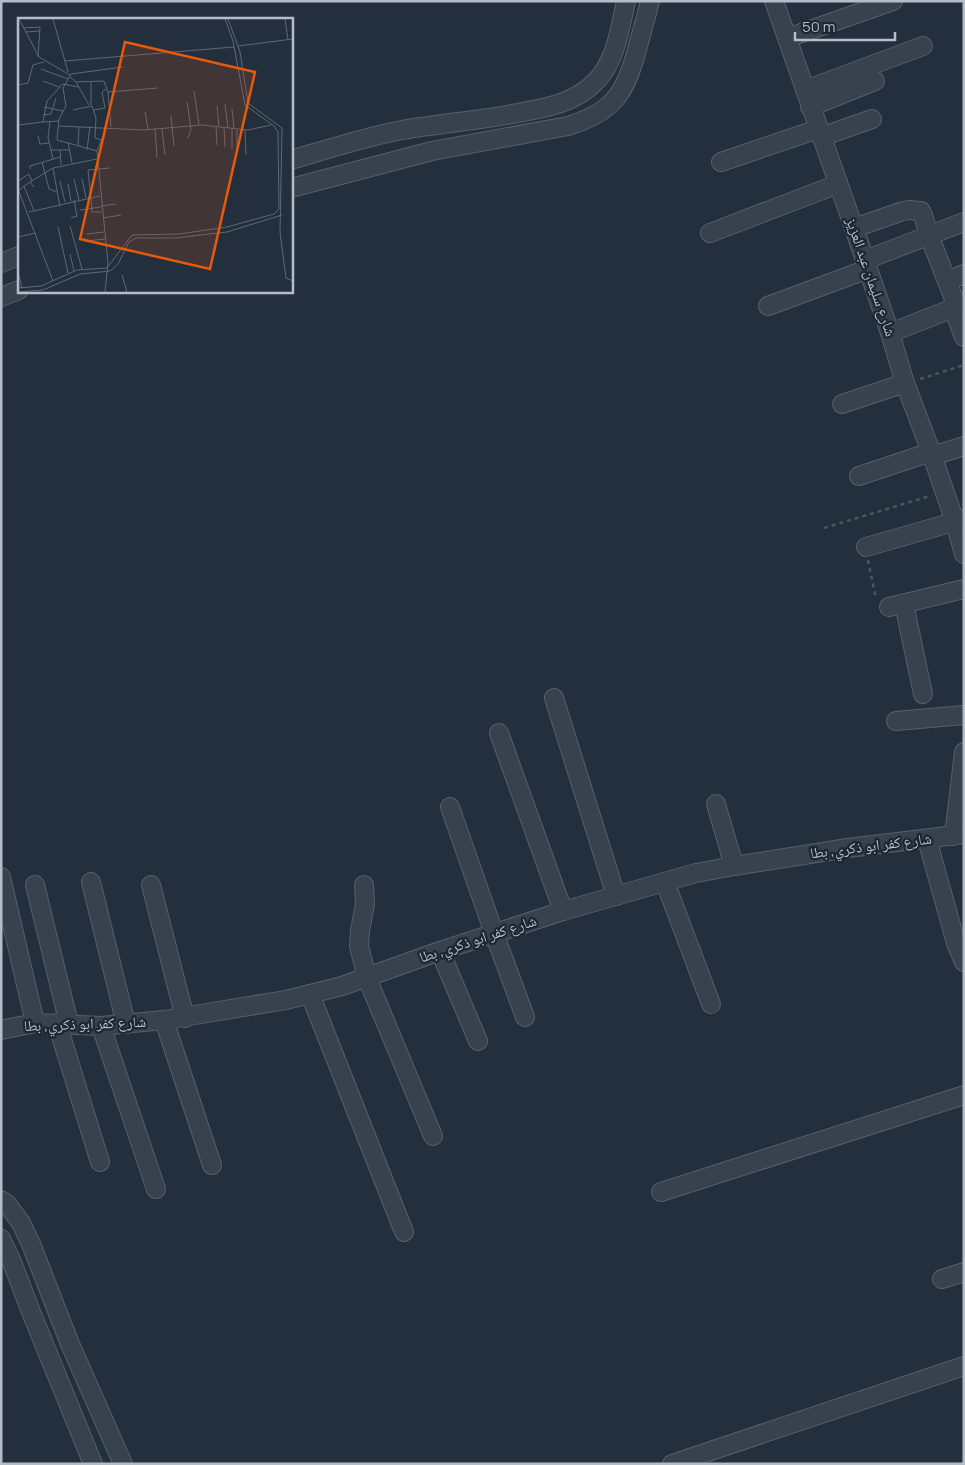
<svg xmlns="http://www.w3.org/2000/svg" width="965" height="1465" font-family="Manrope,'Noto Naskh Arabic',sans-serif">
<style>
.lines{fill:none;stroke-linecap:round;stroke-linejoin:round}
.minor-casing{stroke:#565f6c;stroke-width:20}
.path{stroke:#44595c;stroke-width:2.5;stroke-dasharray:4 4;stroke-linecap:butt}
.minor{stroke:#38414e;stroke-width:18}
.labels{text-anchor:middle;stroke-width:4.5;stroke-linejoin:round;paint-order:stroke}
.street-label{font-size:15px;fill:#b4bcc9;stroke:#1d2633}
.inset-road{fill:none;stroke:#5e6776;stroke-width:1}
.view{fill:#e8590c;fill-opacity:0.15;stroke:#e8590c;stroke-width:2.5}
.inset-edge{fill:none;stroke:#b4bcc9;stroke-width:2.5}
</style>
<rect width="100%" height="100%" fill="#242f3e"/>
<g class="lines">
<!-- minor casing -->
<g class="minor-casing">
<g id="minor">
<path d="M774,1L854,228L890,333L905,383L931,452L955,522L964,554"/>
<path d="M787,38L893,1"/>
<path d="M805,90L923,46"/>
<path d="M810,107L875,81"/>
<path d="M821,137L872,119"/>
<path d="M291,160C328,149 365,137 402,130C437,124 472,121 507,115C538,109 572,106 595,82C616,62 620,28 626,1"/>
<path d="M721,162L818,129"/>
<path d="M291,188L432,151L568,126C613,112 625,94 637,50C641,34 646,18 650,1"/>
<path d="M854,228L903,211L909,210L921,211L923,215L929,235L957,307"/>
<path d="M710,233L838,184"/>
<path d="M865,260L964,222"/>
<path d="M1,263L19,256"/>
<path d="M947,281L964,274"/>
<path d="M1,297L19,290"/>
<path d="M768,306L868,269"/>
<path d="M953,308L964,337"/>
<path d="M890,333L964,304"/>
<path d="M842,404L905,383"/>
<path d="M932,456L964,446"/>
<path d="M859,476L931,452"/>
<path d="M866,547L964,519"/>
<path d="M904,604L923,694"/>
<path d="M889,607L964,589"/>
<path d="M554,698L616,896"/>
<path d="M896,721L964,715"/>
<path d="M499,733L563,911"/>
<path d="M716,804L734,866"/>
<path d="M450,807L494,933L525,1017"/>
<path d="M954,836L964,752"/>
<path d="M927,839L956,943L964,962"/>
<path d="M1,877L35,1023"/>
<path d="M91,882L126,1024"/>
<path d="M665,882L711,1004"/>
<path d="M35,885L69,1024"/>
<path d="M151,885L185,1018"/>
<path d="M364,885L365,904L360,931L359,946L367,978L433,1136"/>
<path d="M440,951L478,1041"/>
<path d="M310,994L404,1232"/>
<path d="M164,1020L212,1165"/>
<path d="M57,1023L100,1162"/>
<path d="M101,1026L156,1189"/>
<path d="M1,1030L35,1023L101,1026L164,1020L286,1000L342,986L440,951L563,911L696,873L734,866L848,848L964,834"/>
<path d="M661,1192L964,1095"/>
<path d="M1,1200L7,1204L21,1223L31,1244L70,1344L123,1464"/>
<path d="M1,1239L12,1262L31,1312L93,1464"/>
<path d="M942,1279L964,1272"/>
<path d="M672,1464L964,1366"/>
</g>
</g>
<!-- path -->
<g class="path">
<path d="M920,379L964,365"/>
<path d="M824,528L930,496"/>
<path d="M868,560L876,599"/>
</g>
<!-- minor -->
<use href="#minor" class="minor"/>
</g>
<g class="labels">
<!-- street labels -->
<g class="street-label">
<text transform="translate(871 277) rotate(71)" y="5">شارع سليمان عبد العزيز</text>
<text transform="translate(871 846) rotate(-7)" y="5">شارع كفر ابو ذكري, بطا</text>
<text transform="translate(478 939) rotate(-18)" y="5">شارع كفر ابو ذكري, بطا</text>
<text transform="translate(85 1024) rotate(-2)" y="5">شارع كفر ابو ذكري, بطا</text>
</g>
</g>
<!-- overview -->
<g transform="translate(18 18)">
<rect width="275" height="275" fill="#242f3e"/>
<path class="inset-road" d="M1,1L21,39L52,57M35,1L50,54M210,1L222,34L230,85L264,110L262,214L268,260L275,263M267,1L270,22M5,10L22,9L20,39M7,14L22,13M220,28L275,21M47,43L216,29M23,51L50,61M51,58L58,64L71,87M25,63L41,69L45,66L61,69M73,63V87M58,64L86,63L90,74L140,70M0,67L10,65L15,47L26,44M176,73L181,107M90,74L93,109M169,84L173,111L170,120M207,86L210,110M199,88L201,108M26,89L45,93M214,91L216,111M55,92L74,88L78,100L77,120L84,122M76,92L87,90L84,74L88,71M127,94L130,111M25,97L33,96L38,80M153,98L156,128M32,103L30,119L35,141M25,104L41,103M0,107L25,104L29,83L42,69M41,108L125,112L184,107L230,112L253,107M198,108L199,127M206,109L207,129M137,111L139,140M144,111L147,137M214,111V131M219,112V134M227,112L228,137M20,118L22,126L31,125M50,124L54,145M60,128L61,109M33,132H51M42,132L43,147M69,132L72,108M79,133L39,122L41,101L48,88L45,70L53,56L105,49M24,144L31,171L39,174M35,150L42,189M12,151V148L42,139M56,161L61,182M64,161L68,180M0,163L11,156L14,163M42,163L47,184M12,164L35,150L79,141M50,166L53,183M6,168L16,193M0,171L35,263M1,172L12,164L16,169M73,180L70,152L92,150M73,180L74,194H84M83,188L98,186M62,192L83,189M11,194L82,178M53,200L59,198L56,182M85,200L103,197M52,208L64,251M40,209L50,255M69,216L86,214M0,219L18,215M68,223L87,221M52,236L56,253M89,250L114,217L161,216L209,209L256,196L261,191L260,114L256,108L227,87L215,23L207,1M0,254L4,270M104,257L109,274M0,270L23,268L59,252L89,250M0,274L25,272L62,256L92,253L100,246L111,224L118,220H157L209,214L264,197M87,274L90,245L79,133L89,109"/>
<path class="view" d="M107,24L237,54L192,251L62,221Z"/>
<rect width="275" height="275" class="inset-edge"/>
</g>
<!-- border -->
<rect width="965" height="1465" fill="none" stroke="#b4bcc9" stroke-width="5"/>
<!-- scale -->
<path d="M795 32v8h100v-8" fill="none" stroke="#b4bcc9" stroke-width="2.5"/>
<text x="802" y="32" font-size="15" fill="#b4bcc9" stroke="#1d2633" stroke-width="4" paint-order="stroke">50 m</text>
</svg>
